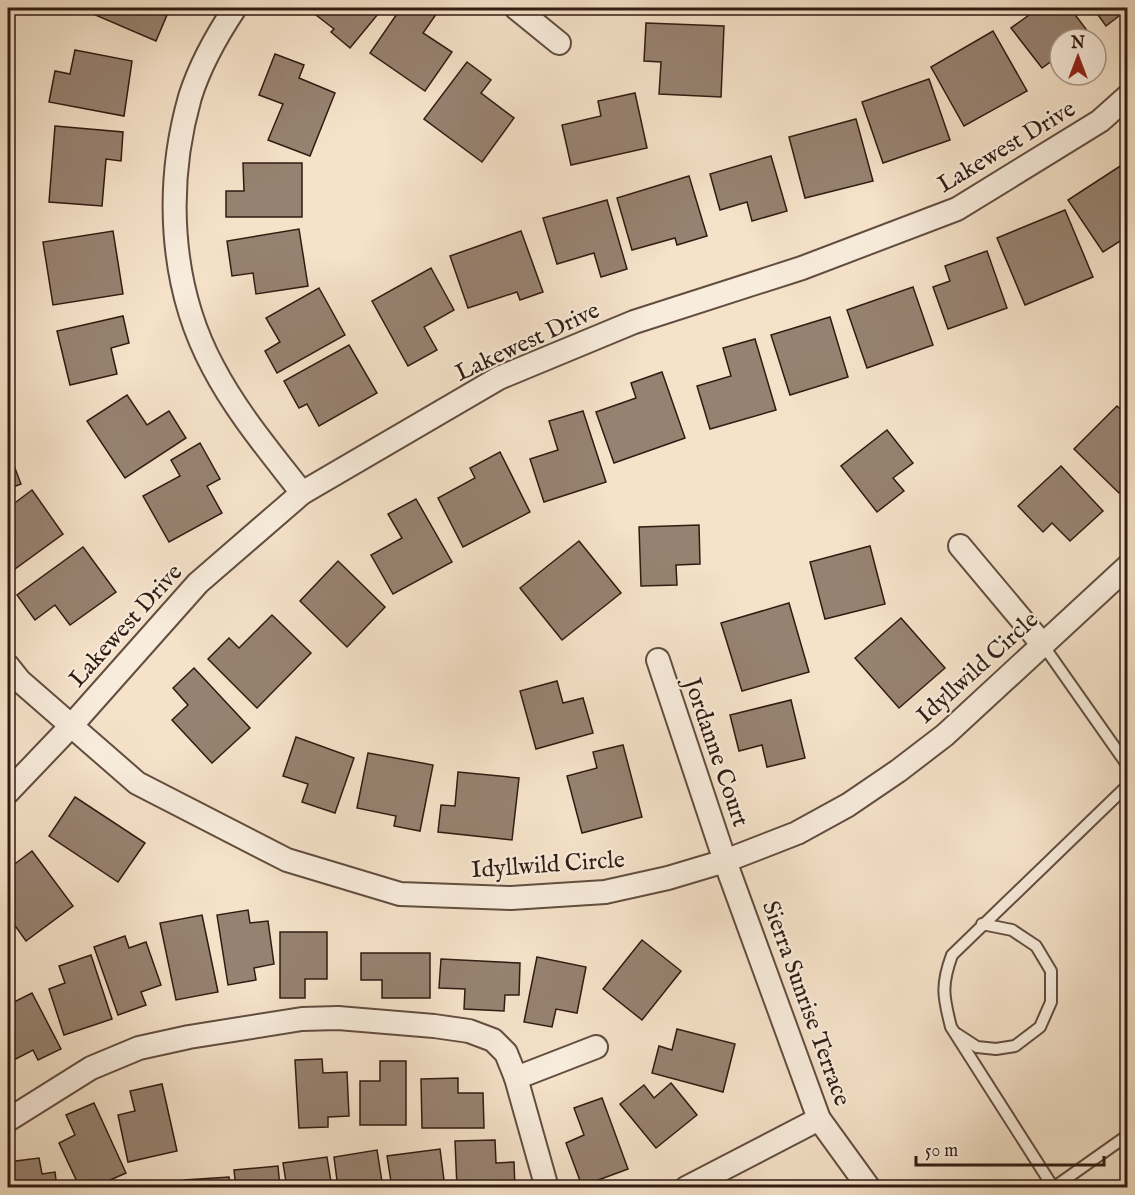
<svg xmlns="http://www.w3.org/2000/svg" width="1135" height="1195" font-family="'IM FELL English',serif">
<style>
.building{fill:#978271;stroke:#311b12;stroke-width:1.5}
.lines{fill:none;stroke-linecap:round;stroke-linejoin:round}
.lane-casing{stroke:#624d40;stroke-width:14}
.street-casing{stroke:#624d40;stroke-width:26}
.lane{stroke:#f8ecdc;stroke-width:10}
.street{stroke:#f8ecdc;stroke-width:22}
.labels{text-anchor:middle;stroke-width:4.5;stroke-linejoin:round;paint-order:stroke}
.street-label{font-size:24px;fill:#311b12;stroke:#f8ecdc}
</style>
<rect width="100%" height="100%" fill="#f5e2c9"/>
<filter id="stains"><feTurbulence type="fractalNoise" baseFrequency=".00333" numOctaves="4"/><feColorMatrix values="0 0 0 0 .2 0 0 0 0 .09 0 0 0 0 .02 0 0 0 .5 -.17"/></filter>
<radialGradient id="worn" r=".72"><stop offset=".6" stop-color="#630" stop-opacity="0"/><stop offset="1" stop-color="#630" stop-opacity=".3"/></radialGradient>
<!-- building -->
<g class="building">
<path d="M88,8H150L167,15L156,41L86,11Z"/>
<path d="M307,8H383L350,48L331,32L334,29Z"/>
<path d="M401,8H435L439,10L423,33L452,52L425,91L370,53Z"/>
<path d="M1039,8H1070L1089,33L1081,39H1060V55L1042,68L1011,28Z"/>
<path d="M1093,8H1128V9L1106,26Z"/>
<path d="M646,23L724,26L721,97L659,94L661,62L644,61Z"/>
<path d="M993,31L1027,91L964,126L931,67Z"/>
<path d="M75,50L132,61L124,116L49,102L55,71L70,74Z"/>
<path d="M275,54L304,65L299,78L335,93L310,156L268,140L283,104L259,95Z"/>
<path d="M467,62L491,80L481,93L514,118L482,162L424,119Z"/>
<path d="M929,79L950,140L883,163L862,102Z"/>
<path d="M635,93L647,148L571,165L562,125L601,116L598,101Z"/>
<path d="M856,119L873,181L805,198L789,137Z"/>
<path d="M55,126L123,132L121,161L106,159L102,206L49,202Z"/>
<path d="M771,156L787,211L752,221L747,202L720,210L710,174Z"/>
<path d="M1128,161V236L1103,252L1068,200Z"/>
<path d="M243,163H302V217H226V191H244Z"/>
<path d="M689,176L707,236L677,245L675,238L632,250L617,198Z"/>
<path d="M607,200L627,269L601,277L594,253L557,264L543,218Z"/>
<path d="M1065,210L1093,277L1025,305L997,238Z"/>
<path d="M299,229L308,286L256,294L253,273L232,276L227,241Z"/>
<path d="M113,231L123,294L53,305L43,242Z"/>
<path d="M521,231L543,292L520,300L517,292L468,308L450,256Z"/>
<path d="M987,251L1007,308L948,329L933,287L950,281L945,266Z"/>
<path d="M431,268L454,310L424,327L437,350L408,366L372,301Z"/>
<path d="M913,287L933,345L867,368L847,310Z"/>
<path d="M319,288L345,335L277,373L265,351L280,342L266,318Z"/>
<path d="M123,316L129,343L111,348L117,374L70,385L57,331Z"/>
<path d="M830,317L848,377L790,395L771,335Z"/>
<path d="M755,339L776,410L710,429L697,386L731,376L723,348Z"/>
<path d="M349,345L377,393L319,426L307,404L299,408L284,381Z"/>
<path d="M662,372L685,438L614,463L596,412L636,398L631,383Z"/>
<path d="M127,395L147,425L169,411L186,438L125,478L87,421Z"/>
<path d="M1117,406L1128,416V484L1119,493L1074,449Z"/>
<path d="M583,411L606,482L544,502L530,459L558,450L549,421Z"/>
<path d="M887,430L913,463L893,478L904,491L877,512L841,466Z"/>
<path d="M200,443L220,479L207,486L222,513L169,542L143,496L180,476L171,460Z"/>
<path d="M8,450L21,484L8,489Z"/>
<path d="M500,452L530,512L463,547L438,498L475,478L470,468Z"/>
<path d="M1061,466L1103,511L1070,541L1052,523L1043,532L1018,506Z"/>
<path d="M32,490L63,534L8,574V539L10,537L8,533V508Z"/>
<path d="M416,499L452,562L393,594L371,555L402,538L388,514Z"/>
<path d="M699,525L700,564L676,565L677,585L641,586L639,527Z"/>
<path d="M579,541L621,593L562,640L520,588Z"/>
<path d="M870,546L885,604L825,619L810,562Z"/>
<path d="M83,547L116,592L70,625L55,605L35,620L17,595Z"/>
<path d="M338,561L385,607L347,647L300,601Z"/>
<path d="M789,603L809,672L742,691L721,623Z"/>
<path d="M272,615L311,653L257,708L208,659L229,638L239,648Z"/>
<path d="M901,618L945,668L899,708L855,658Z"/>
<path d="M194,668L250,728L212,763L172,720L188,705L173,688Z"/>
<path d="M557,681L563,703L583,698L593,733L536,749L520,691Z"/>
<path d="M791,700L805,758L767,767L762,745L739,751L730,715Z"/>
<path d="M296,737L354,758L335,813L302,802L308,784L283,776Z"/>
<path d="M623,745L642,817L582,833L567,776L597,768L593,752Z"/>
<path d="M368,753L433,765L420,831L394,826L396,816L357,808Z"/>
<path d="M458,772L519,778L512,840L438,832L441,805L455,806Z"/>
<path d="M75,797L145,843L118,882L49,836Z"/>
<path d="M32,851L73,906L26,941L8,916V886L13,881L8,874V869Z"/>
<path d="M248,910L250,923L268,921L274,964L254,968L256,980L228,985L217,915Z"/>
<path d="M202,915L218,992L176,1000L160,923Z"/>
<path d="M280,932H327V979H305V998H280Z"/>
<path d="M125,936L129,948L146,942L161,985L141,992L146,1005L118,1015L94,947Z"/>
<path d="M642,940L681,971L642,1020L603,989Z"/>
<path d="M361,953H430V998H382V980H361Z"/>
<path d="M91,955L112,1019L64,1035L49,989L65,983L59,966Z"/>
<path d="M537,957L586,967L577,1013L556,1009L552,1027L524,1022Z"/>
<path d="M441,959L520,963L519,995H505L504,1011L464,1009L465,989L439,988Z"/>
<path d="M32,993L61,1049L38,1060L33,1050L10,1062L8,1057V1005Z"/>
<path d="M677,1029L735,1044L723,1092L652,1073L659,1046L672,1050Z"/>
<path d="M322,1059L323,1073L347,1072L349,1116L328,1117V1127L299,1128L295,1060Z"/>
<path d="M380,1061H406V1125H360V1081H380Z"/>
<path d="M458,1078V1093H483L484,1128H422L421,1079Z"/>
<path d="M671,1083L697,1115L656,1148L620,1104L644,1085L654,1098Z"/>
<path d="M162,1084L177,1151L128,1162L118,1115L135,1111L130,1091Z"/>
<path d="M602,1098L628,1169L582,1186L566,1143L584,1135L574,1108Z"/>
<path d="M94,1103L126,1173L92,1188H80L59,1143L75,1135L66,1115Z"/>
<path d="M495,1140L496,1163L514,1162L515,1188H457L455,1141Z"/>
<path d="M440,1149L445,1188H392L387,1156Z"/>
<path d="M377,1150L383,1188H338L334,1157Z"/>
<path d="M327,1157L332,1188H287L283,1163Z"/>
<path d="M39,1158L42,1174L55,1172L57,1188H8V1162Z"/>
<path d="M278,1166L280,1188H236L234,1170Z"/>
<path d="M229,1177L230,1188H184V1180Z"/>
</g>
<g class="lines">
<!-- lane casing -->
<g class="lane-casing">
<g id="lane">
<path d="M1043,645L1128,766"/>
<path d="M957,1034L977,1047L996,1049L1015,1046L1040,1027L1051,1002V971L1036,946L1012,930L982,924"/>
<path d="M1053,1187L951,1027C943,996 941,985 952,955L1128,785"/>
<path d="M1053,1188L1128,1135"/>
</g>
</g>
<!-- street casing -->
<g class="street-casing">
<g id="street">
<path d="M235,8C217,35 200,65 190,97C165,185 169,285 213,367C237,413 271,453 302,493"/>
<path d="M516,8L559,43"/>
<path d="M960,546L1043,645"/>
<path d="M658,660L725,861L819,1119L869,1188"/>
<path d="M8,666L20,681L137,783L287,860L400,894L511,898L605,892L668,878L725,861L797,833L848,805L898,771L945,735L1128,566"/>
<path d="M8,792L71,726L198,583L302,493L499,378L634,322L802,268L957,209L1100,121L1128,96"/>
<path d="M516,1078L596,1047"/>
<path d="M8,1120L91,1068L139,1048L189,1037L302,1019L338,1018L434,1026L469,1031L493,1040L506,1053L516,1078L547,1188"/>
<path d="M686,1188L819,1119"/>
</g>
</g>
<!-- lane -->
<use href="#lane" class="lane"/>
<!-- street -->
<use href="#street" class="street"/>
</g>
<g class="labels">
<!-- street labels -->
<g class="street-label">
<text transform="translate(1006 146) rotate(-31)" y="8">Lakewest Drive</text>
<text transform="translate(527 341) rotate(-25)" y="8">Lakewest Drive</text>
<text transform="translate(125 625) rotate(-48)" y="8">Lakewest Drive</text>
<text transform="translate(977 667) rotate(-42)" y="8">Idyllwild Circle</text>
<text transform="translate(717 752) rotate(71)" y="8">Jordanne Court</text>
<text transform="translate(548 864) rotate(-4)" y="8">Idyllwild Circle</text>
<text transform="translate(807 1003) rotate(70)" y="8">Sierra Sunrise Terrace</text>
</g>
</g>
<!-- margin -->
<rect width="1135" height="1195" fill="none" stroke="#f5e2c9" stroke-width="30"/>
<rect x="9" y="9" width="1117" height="1177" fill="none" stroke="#311b12" stroke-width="3"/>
<rect x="15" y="15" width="1105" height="1165" fill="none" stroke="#311b12" stroke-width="1.5"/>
<!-- north arrow -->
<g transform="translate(1078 57)"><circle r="28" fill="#f8ecdc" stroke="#a8988b" stroke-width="1.5"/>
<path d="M0-4.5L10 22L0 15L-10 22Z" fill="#8f2418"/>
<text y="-9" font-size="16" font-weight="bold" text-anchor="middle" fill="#311b12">N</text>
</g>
<!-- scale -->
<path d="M916 1156v9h188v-9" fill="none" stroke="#311b12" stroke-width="3"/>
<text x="925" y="1156" font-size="18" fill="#311b12" stroke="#f8ecdc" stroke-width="4.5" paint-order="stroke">50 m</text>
<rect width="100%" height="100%" filter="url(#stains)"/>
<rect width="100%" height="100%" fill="url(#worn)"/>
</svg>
